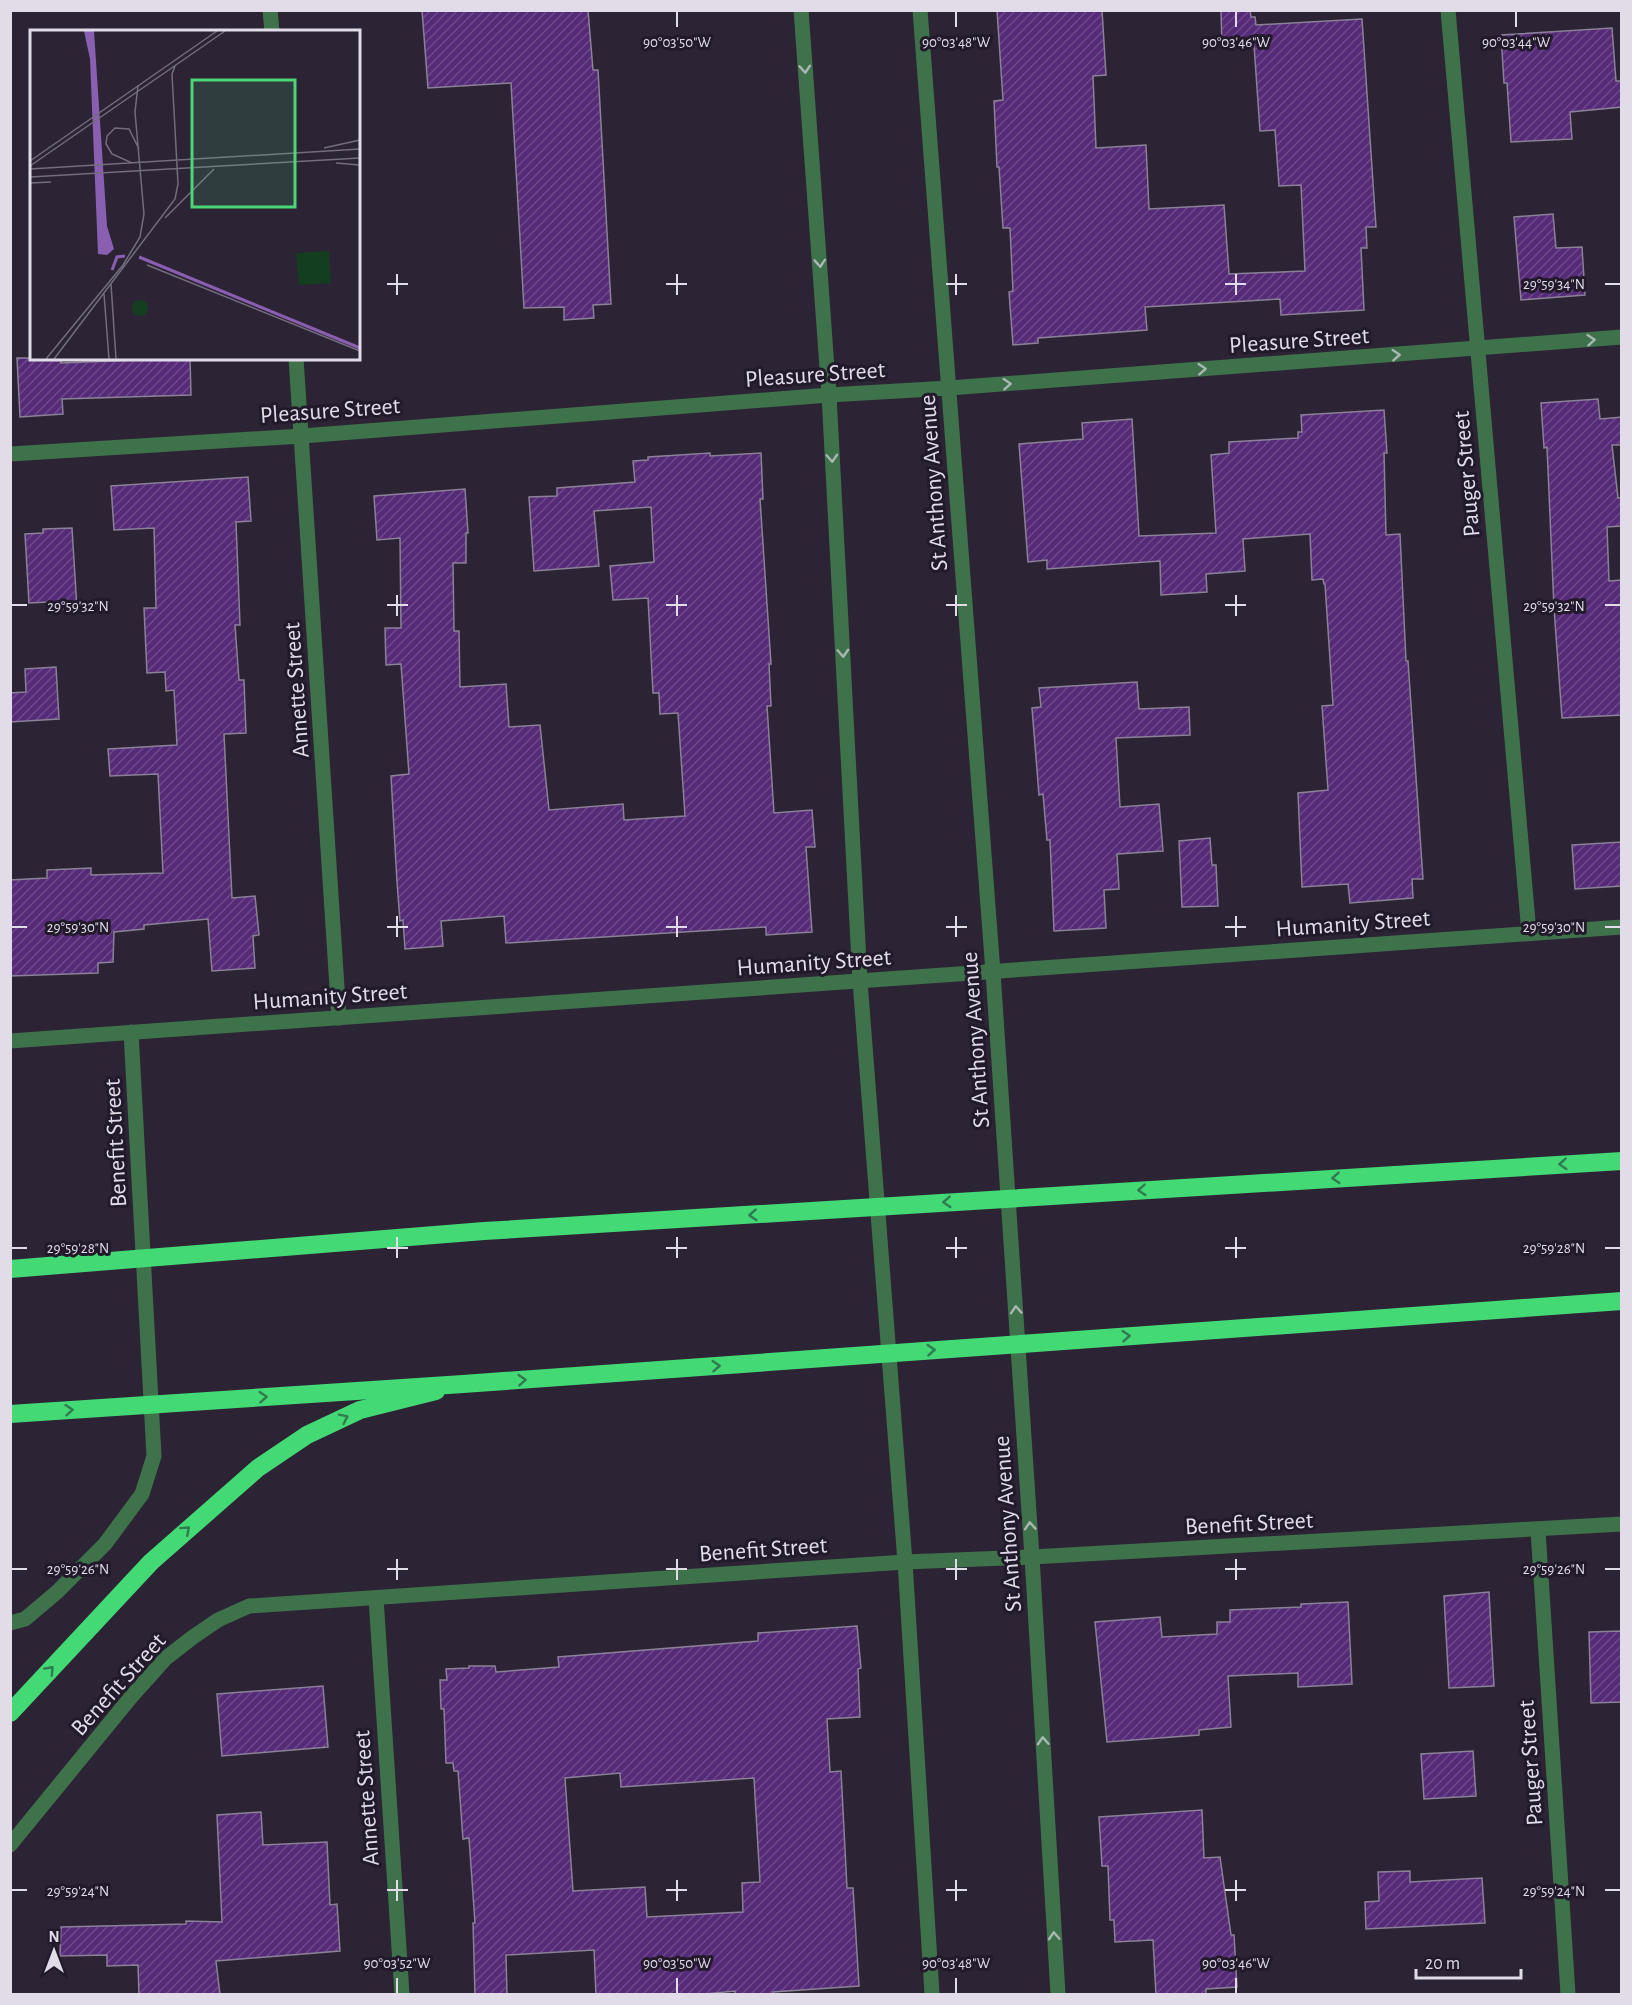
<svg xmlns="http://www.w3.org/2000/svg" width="1632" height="2005" font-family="'Alegreya Sans',sans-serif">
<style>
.building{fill:url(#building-hatch);stroke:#8b8197;stroke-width:1.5;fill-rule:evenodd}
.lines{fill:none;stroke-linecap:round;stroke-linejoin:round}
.street{stroke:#3e724a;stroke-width:15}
.highway{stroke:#43d974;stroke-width:18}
.highway-bridge{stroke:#43d974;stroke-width:18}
.oneway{stroke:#a8b7b1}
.oneway2{stroke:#327a50}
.ticks{fill:none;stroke:#e1dce8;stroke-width:2}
.labels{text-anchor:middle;stroke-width:6;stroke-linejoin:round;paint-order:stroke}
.street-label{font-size:24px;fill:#e1dce8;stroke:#221a2b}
.inset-river{fill:none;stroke:#895fb1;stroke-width:3}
.inset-road{fill:none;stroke:#746d7d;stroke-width:1.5}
.view{fill:#4cd676;fill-opacity:0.15;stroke:#4cd676;stroke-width:3}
.inset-edge{fill:none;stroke:#e1dce8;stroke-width:3}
.ticks-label{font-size:15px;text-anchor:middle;fill:#e1dce8;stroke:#221a2b;stroke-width:6;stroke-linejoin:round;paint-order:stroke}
</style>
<defs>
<pattern id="building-hatch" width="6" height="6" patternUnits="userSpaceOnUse" patternTransform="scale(1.5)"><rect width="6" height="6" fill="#552b78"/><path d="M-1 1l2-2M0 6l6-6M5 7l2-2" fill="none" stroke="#6d498b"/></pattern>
</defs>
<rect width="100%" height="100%" fill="#2c2335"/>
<!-- building -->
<g class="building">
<path d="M422,10H588L593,70H598L611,304L593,305L594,318L564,320V307L524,308L511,83L428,88Z"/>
<path d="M997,10H1102L1106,75L1093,76L1096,148L1146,145L1149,209L1224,205L1229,274L1305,271L1301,185L1279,186L1275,130L1260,131L1254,45L1222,46L1221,10H1250L1251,17H1255L1256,25L1362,19L1376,227H1366L1367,248H1361L1364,310L1281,315L1280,299L1145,307L1147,330L1038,338V343L1013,345L1009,292L1013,291L1010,228H1003L999,167H997L994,101L1003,100Z"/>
<path d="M1612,28L1616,81H1622V107L1570,112L1572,139L1511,142L1507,83H1504L1501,35Z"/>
<path d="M1553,214L1556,248L1582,247L1585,295L1521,300L1514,217Z"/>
<path d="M17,358H61V363L190,358L191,395L62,399L63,414L20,417Z"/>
<path d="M1598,399L1600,419L1622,417V445H1612L1618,498H1622V526L1607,527L1609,581L1622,580V715L1562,718L1554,608L1547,447L1544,448L1541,403Z"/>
<path d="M1384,410L1387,453H1384L1386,535L1400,534L1406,661H1408L1423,879H1412L1413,898L1350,903L1348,884L1302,887L1298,793L1328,790L1322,706L1333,705L1325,584H1324L1323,579L1312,580L1310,534L1243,539L1245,571L1206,574L1207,592L1161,595L1160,561L1047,569V560L1028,562L1019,444L1083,439L1082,423L1132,419L1139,536L1216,533L1211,455L1229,453V442L1298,438V432H1302L1301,415Z"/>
<path d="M710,453V456L761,453L763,499H760L771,664H769L771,706H767L774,813L812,810L815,847H806L812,932L766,935V927L506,943L504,916L441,921L443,946L405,949L403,920L400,921L397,882L391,776L409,774L401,664L386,665L385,628H401L400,538L377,540L374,496L465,489L468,533H466V563H453L454,631H459L460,687L506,684L509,727L540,725L549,810L623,804L624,820L685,816L678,713L660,714L659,693H653L648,598L613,600L610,566L654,562L651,507L594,511L599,566L534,571L529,497L557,496V488L635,482L633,461L648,460V457Z"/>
<path d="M248,477L251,521L236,522L240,625H235L239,680H244L246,733L224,734L232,898L255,896L259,935L253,936L255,968L212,971L208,919L144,925V929L114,932L113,962L98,963V973L10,976V880L47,878V870L91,868V875L163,873L158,774L110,776L108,749L177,745L174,690L166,691L165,672L147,673L144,608H156L154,528L114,530L111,486Z"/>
<path d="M72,528L77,609L49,610L48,602L29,603L25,534L43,533V529Z"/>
<path d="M56,667L59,719L10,722V693L26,692L25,669Z"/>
<path d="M1137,682L1139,709L1189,707L1190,735L1116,738L1120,807L1159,804L1163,851L1117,854L1119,889L1104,890L1106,928L1054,931L1050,840H1047L1043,794L1039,795L1032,708L1041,707L1039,688Z"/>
<path d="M1210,838L1212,865H1216L1218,906L1182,907L1179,841Z"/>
<path d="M1622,842V886L1575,889L1572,845Z"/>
<path d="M1489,1592L1494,1686L1449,1688L1444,1596Z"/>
<path d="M1348,1602L1352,1684L1298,1687V1673L1228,1676L1231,1727L1199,1730V1735L1107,1742L1095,1622L1160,1617L1162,1637L1217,1634V1622H1230V1610L1301,1607V1604Z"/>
<path d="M857,1626L861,1668L858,1669L860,1717L827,1719L830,1772L841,1771L847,1888H853L859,1986L773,1992V1995H735V1991L695,1995H596L594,1950L506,1955L507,1995H475L473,1923H475L469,1838L463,1839L458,1771H454L453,1763H446L444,1709H441L440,1680H447L446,1669L469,1668V1666H495L496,1672L559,1667L558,1657L758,1641V1633ZM620,1773L621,1787L754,1778L760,1882L742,1883L743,1912L647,1917L645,1887L573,1891L565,1778Z"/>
<path d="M1622,1631V1702L1591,1703L1589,1632Z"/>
<path d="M323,1686L328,1747L222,1756L217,1694Z"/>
<path d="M1473,1751L1476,1796L1424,1799L1421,1754Z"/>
<path d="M1202,1810L1204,1858L1220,1857L1231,1935H1234L1237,1987L1206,1989V1995H1156L1153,1940L1115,1942L1114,1920H1110L1108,1866H1102L1099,1817Z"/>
<path d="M261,1812L263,1845L327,1842L330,1905L337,1904L340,1951L216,1961L220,1995H139L138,1965L107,1966V1955L60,1956L61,1927L186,1924V1921L222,1922L217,1815Z"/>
<path d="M1410,1871V1882L1482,1878L1485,1923L1366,1929L1365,1902L1379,1901L1378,1872Z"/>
</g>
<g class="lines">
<!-- street -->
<g class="street">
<path d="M270,10L272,32"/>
<path d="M801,10L829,395L860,981L905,1562L932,1994"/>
<path d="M920,10L993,972L1032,1557L1058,1994"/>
<path d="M1448,10L1529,933"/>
<path d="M296,358L339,1018"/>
<path d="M10,454L302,436L829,395L949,388L1622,337"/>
<path d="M10,1041L1622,927"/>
<path d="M1538,1530L1568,1994"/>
<path d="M376,1598L402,1994"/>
<path d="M10,1623L25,1619L57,1592L105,1544L142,1494L154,1456L131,1032"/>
<path d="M10,1845L131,1697L166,1658L193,1637L218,1620L249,1606L905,1562L1032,1557L1622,1524"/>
</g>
<!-- highway -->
<g class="highway">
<path d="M1395,1175L1622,1161"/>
<path d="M10,1713L151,1562L258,1468L307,1435L360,1410L436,1391"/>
</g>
<!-- highway-bridge -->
<g class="highway-bridge">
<path d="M10,1269L484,1231L1395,1175"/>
<path d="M10,1414L463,1384L1622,1301"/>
</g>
</g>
<!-- one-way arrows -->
<defs><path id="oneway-chevron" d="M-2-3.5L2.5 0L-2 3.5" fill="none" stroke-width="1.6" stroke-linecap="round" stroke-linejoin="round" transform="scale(1.5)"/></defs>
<g class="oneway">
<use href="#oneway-chevron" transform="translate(805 69) rotate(86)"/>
<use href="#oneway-chevron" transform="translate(820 263) rotate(86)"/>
<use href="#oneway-chevron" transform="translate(1591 340) rotate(-5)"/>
<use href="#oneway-chevron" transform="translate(1396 355) rotate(-4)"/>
<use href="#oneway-chevron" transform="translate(1202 369) rotate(-4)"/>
<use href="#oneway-chevron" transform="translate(1007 384) rotate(-4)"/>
<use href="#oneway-chevron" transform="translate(832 458) rotate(87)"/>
<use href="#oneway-chevron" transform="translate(843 653) rotate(87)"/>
<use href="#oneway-chevron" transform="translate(1016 1310) rotate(-94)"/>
<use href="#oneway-chevron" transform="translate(1030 1526) rotate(-94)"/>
<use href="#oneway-chevron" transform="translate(1043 1741) rotate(-93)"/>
<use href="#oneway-chevron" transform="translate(1054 1936) rotate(-93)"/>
</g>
<g class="oneway2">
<use href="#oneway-chevron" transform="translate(1563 1164) rotate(176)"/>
<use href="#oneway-chevron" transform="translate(1336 1178) rotate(176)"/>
<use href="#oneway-chevron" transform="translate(1142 1190) rotate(176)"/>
<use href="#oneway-chevron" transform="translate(947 1202) rotate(176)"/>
<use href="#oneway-chevron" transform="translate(753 1215) rotate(176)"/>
<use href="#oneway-chevron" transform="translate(1126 1336) rotate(-4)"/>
<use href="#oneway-chevron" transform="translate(931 1350) rotate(-4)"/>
<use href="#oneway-chevron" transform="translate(716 1366) rotate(-4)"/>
<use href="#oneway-chevron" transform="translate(522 1380) rotate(-4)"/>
<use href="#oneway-chevron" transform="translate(263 1397) rotate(-4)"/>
<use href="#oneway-chevron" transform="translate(69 1410) rotate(-5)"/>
<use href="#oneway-chevron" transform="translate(344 1418) rotate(-26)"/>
<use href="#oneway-chevron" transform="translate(186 1530) rotate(-42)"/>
<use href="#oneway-chevron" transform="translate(50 1670) rotate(-47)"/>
</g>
<!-- ticks -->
<path class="ticks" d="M677,12V27M956,12V27M1236,12V27M1516,12V27M397,274V295M677,274V295M956,274V295M1236,274V295M387,284H408M666,284H687M946,284H967M1225,284H1246M1605,284H1620M397,595V616M677,595V616M956,595V616M1236,595V616M12,605H27M387,605H408M666,605H687M946,605H967M1225,605H1246M1605,605H1620M397,916V937M677,916V937M956,916V937M1236,916V937M12,927H27M387,927H408M666,927H687M946,927H967M1225,927H1246M1605,927H1620M397,1237V1258M677,1237V1258M956,1237V1258M1236,1237V1258M12,1248H27M387,1248H408M666,1248H687M946,1248H967M1225,1248H1246M1605,1248H1620M397,1559V1580M677,1559V1580M956,1559V1580M1236,1559V1580M12,1569H27M387,1569H408M666,1569H687M946,1569H967M1225,1569H1246M1605,1569H1620M397,1880V1901M677,1880V1901M956,1880V1901M1236,1880V1901M12,1890H27M387,1890H408M666,1890H687M946,1890H967M1225,1890H1246M1605,1890H1620M397,1978V1993M677,1978V1993M956,1978V1993M1236,1978V1993"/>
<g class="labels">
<!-- street labels -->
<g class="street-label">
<text transform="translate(1299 340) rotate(-4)" y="8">Pleasure Street</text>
<text transform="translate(815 374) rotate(-4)" y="8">Pleasure Street</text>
<text transform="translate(330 410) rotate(-4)" y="8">Pleasure Street</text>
<text transform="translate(1466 474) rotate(-95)" y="8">Pauger Street</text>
<text transform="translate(933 483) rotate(-94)" y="8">St Anthony Avenue</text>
<text transform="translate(296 690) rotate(-94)" y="8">Annette Street</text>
<text transform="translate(1353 923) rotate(-4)" y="8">Humanity Street</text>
<text transform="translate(814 962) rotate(-4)" y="8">Humanity Street</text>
<text transform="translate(330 996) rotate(-4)" y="8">Humanity Street</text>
<text transform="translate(975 1040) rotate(-94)" y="8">St Anthony Avenue</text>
<text transform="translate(115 1143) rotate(-93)" y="8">Benefit Street</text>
<text transform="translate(1249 1523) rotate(-3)" y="8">Benefit Street</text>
<text transform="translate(1007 1524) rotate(-94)" y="8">St Anthony Avenue</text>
<text transform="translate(763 1549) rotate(-4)" y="8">Benefit Street</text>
<text transform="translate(118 1684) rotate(-48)" y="8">Benefit Street</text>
<text transform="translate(1530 1763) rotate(-94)" y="8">Pauger Street</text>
<text transform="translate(366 1798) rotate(-94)" y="8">Annette Street</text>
</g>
</g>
<!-- overview -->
<g transform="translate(30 30)">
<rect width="330" height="330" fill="#2c2335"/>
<path d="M299,221L301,253L269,255L266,223ZM102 278a8 8 0 1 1 16 0a8 8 0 1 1-16 0Z" fill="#133f20"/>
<path d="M54,1H64L77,196L84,219L77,225L68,224L60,29Z" fill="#895fb1"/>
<path class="inset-river" d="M109,227L330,318M82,240L87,227L95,226"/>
<path class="inset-road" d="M294,118L330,110M0,131L187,1M102,133L82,124L76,114L77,106L85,98L99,99L109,119M306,133L330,135M0,136L195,1M0,139L330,119M0,147L330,128M0,153L21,152M135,188L184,139M117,235L330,321M81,254L86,329M74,264L79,329M16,329L93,235L110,207L114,184L105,82L108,55M24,329L145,169L148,154L142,44L145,36"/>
<path class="view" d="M162,50H265V177H162Z"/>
<rect width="330" height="330" class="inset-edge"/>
</g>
<g class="ticks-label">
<text x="677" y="47">90°03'50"W</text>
<text x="956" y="47">90°03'48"W</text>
<text x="1236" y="47">90°03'46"W</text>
<text x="1516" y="47">90°03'44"W</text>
<text x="1554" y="289">29°59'34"N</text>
<text x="78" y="611">29°59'32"N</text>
<text x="1554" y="611">29°59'32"N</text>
<text x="78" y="932">29°59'30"N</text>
<text x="1554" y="932">29°59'30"N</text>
<text x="78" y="1253">29°59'28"N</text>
<text x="1554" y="1253">29°59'28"N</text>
<text x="78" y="1574">29°59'26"N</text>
<text x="1554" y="1574">29°59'26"N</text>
<text x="78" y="1896">29°59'24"N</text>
<text x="1554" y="1896">29°59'24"N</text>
<text x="397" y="1968">90°03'52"W</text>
<text x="677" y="1968">90°03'50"W</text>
<text x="956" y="1968">90°03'48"W</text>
<text x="1236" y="1968">90°03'46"W</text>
</g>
<!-- border -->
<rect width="1632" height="2005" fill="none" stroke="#e1dce8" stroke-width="24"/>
<!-- north arrow -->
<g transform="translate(54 1951)" stroke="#221a2b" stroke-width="4.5" paint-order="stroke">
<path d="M0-4.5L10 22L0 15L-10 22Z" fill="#e1dce8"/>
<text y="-9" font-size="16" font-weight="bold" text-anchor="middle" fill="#e1dce8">N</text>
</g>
<!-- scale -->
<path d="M1416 1969v9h105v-9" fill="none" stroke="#e1dce8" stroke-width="3"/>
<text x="1425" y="1969" font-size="18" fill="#e1dce8" stroke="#221a2b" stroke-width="4.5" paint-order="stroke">20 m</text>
</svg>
